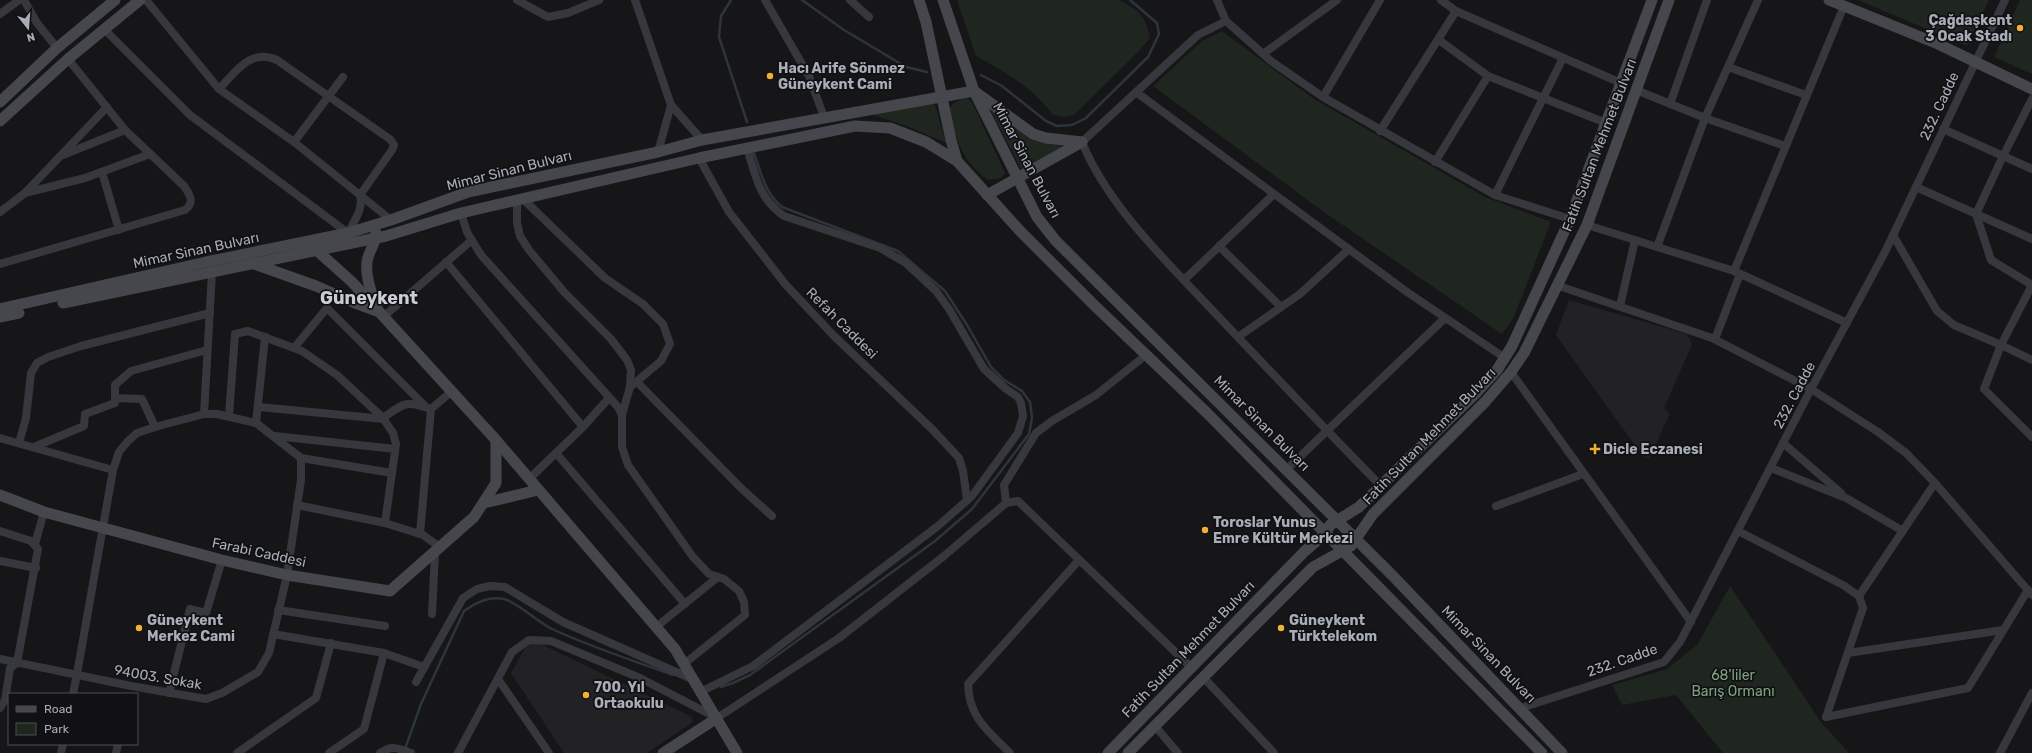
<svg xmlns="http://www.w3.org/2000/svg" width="2032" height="753" font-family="Rubik,sans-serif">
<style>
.built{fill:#222225}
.green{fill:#1e261f}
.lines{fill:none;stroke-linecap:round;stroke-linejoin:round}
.stream{stroke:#2c353c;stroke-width:2.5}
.street{stroke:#37383d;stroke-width:8}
.secondary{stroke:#45474d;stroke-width:11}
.poi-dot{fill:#f2b134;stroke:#111113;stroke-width:1.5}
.labels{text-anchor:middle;stroke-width:3.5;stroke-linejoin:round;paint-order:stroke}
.poi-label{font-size:14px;font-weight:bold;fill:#a8adb8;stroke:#111113;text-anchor:start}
.street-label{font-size:14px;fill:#a8adb8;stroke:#111113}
.park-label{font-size:14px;fill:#7fa381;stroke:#111113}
.district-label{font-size:18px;font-weight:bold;fill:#c9ccd4;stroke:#111113}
</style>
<rect width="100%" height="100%" fill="#161618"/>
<!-- built -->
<g class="built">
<path d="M1569,300L1687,334L1692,344L1664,408L1670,414L1649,458L1642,455L1556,335Z"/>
<path d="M531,643L541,644L692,717L693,722L647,753H564L511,673L525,648Z"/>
</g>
<!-- green -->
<g class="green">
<path d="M957,0H1119C1139,11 1145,14 1150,38L1138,52L1074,115L1064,117L1053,115C1033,88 1005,72 976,56Z"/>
<path d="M1858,0H1989L1967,46Z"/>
<path d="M2020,0H2032V74L1994,57Z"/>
<path d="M1222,31L1314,99L1485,197L1551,222L1513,319L1502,334L1321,210L1153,86L1202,41Z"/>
<path d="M966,98L972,102L1005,173L1001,178L988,180C960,159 957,141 949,109L955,102Z"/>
<path d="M934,102L946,143L907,126L871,114Z"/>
<path d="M990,109L1030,139L1066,147L1023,173Z"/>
<path d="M1730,586L1821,722L1849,753H1723L1676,695L1622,705L1612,685L1667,669L1697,645Z"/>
</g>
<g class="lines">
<!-- stream -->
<g class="stream">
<path d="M731,0L721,16L719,37L747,122"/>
<path d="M802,0L844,30L906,67L927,72"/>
<path d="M981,75L1002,86L1046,121L1057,126L1072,125L1086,118L1148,57L1159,34L1157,23L1130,0"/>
<path d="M721,687L733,683L750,675L935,541L972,509L1029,434L1032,418L1030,402L1022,391L1004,380L991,367L967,325L945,291L898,251L782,207C765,193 761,173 754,153"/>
<path d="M405,749L421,704L464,611C477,602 489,596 504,599C515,601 538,622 550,628C590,647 632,660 673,675"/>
</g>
<!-- street -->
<g class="street">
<path d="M24,0L37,23L57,48"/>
<path d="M146,0L219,89L294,142L391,220"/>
<path d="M517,0L548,17L568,13L599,0"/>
<path d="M635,0L671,105L702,140"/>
<path d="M765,0L809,76L824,117"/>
<path d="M850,0L869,17"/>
<path d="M1217,0L1226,21L1271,61L1323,97L1495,195L1570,219"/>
<path d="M1441,0L1456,11L1621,83"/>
<path d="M0,14L19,0"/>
<path d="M1226,21L1198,35L1082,142C1107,205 1169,264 1215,313C1270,371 1325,429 1381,486"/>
<path d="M104,29L190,115L348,233"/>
<path d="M1439,40L1488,76L1606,123"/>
<path d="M1263,54L1337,0"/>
<path d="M1728,67L1806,95"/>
<path d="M219,89C236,72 250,48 277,60L391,140L394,145L392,150L360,195C364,210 353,222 347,235"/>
<path d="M1636,90L1705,118L1785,146"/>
<path d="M1136,92L1407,292L1505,358"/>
<path d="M1323,97L1380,0"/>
<path d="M2032,99L2003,156L1976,214L1991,260L2032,285"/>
<path d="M1670,104L1707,0"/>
<path d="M1943,129L2032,169"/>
<path d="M1380,131L1456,11"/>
<path d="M294,142L343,77"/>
<path d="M658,152L671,105"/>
<path d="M63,155L125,130"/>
<path d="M699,158L729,212L786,285L834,336L932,429L959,458L963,471L967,500"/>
<path d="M1435,162L1488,76"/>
<path d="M102,172L119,230"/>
<path d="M1916,187L2032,239"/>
<path d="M25,193L85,178L150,154"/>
<path d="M1495,195L1563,58"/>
<path d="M523,199L605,278L643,304L663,324L670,344L661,361L630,387"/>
<path d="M517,201V223L520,236L529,250L564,292L611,339L627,360L631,370L630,387L622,415"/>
<path d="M0,212L25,193L107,107"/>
<path d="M461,213L467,232L481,255L618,407L622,415V447L628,465L693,557L709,574L724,579L739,591L744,602L745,615L684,664"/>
<path d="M1587,225L1734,271L1847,323"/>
<path d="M1893,235L1937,311L1954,325L2001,345L2032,285"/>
<path d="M1219,246L1281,307"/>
<path d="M1657,247L1705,118L1758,0"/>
<path d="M446,262L583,427"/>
<path d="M0,264L185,210C195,202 190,195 184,186L125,130L68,59"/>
<path d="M1734,271L1844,6"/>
<path d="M1184,280L1274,194"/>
<path d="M1556,285L1712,338L1811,389L1878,432L1906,453L1935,483L2032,595"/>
<path d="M1620,306L1635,240"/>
<path d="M383,317L472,240"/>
<path d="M1238,337L1300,294L1349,249"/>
<path d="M1715,339L1740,274"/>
<path d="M294,348L327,308L426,407"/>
<path d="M2032,360L2001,345L1984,389L2032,437"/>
<path d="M1511,372L1691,622"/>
<path d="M637,382L742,489L772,516"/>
<path d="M115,398L142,399L155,427"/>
<path d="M259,407L384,419"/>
<path d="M204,414L212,272"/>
<path d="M229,416L235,334L248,331L302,351L337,375L383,418L393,433L396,444L385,523"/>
<path d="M383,418C404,403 405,400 431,409L451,392"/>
<path d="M256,423L265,337"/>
<path d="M275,436L395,449"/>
<path d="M0,438L113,470"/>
<path d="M19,443L26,418L31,373L37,363L48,357L81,346L210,313"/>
<path d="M1783,443L1841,493"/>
<path d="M34,447L84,426L85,414L115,403V385L131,371L207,350"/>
<path d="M556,453L685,604"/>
<path d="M301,458L392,473"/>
<path d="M1771,468L1846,498L1903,531"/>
<path d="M1287,469L1445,318"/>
<path d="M529,479L583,427L609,398"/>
<path d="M1006,503L1004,485L1036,433L1052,421L1096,395L1146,355"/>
<path d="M297,505L385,523L423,535L441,548"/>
<path d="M1496,506L1583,474"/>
<path d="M0,531L31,541L38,549L17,663L10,668L5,700L0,708"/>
<path d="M1738,531L1843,585L1859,596L1863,608L1826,717L1968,688L2028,590"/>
<path d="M420,534L431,409"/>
<path d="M35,544L44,512"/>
<path d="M0,561L36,568"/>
<path d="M1859,596L1935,483"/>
<path d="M278,610L385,626"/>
<path d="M432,614L435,553"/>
<path d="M656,627L718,577"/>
<path d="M273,634L384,653L421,666"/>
<path d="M1848,653L2003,630"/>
<path d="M0,659L131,686L206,699L222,693L258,672L269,653L287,575L301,480V458L256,423L217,414H204L155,427L137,433L128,441L119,452L113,470L77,674L73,694"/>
<path d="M1203,677L1274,753"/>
<path d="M498,679L549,753"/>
<path d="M416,682L463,598L477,589L490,586L505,587L563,622L692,679"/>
<path d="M700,692L753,666L938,526L972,496L1018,433L1023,416L1021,403L1018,397L1006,389L984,369L949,309L936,291L906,263L880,248L784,216C758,198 756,176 747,148"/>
<path d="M169,693L190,609L206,613L222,560"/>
<path d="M1521,708L1664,662L1680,642L1811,389L1885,252L2005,0"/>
<path d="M1155,726L1178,753"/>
<path d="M61,753L63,744"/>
<path d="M116,753L118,744"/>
<path d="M237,753L316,698L331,643"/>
<path d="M329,753L364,729L384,653"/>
<path d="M380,753C391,745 399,748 411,753"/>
<path d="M458,753L512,652L529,640L551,641L640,678L717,718L839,638L944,556L1006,503L1018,501L1192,668"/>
<path d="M1010,753C988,731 969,718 968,684L1079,560"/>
<path d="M2000,753L2032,693"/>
</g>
<!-- secondary -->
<g class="secondary">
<path d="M919,0L926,22L951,140L957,161L1021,232L1094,305L1207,413L1542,753"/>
<path d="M943,0L974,91L1037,217L1056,241L1392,575L1562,753"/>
<path d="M1829,0L1938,44L2032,89"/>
<path d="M0,102L57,48L115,0"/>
<path d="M0,121L68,59L140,0"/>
<path d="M987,195L1082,142"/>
<path d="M376,233C376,244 368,252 367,262C365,277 372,294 377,308"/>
<path d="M313,247L352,282L496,440L675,649L737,753"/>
<path d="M254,264L316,286L355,303L377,311"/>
<path d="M63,303L386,236L461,213L699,158L855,126L890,128L926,142L957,161"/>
<path d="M0,309L206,262L348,233L391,220L468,192L658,152L702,140L974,91L1033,134L1046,138L1082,142"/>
<path d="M0,317L19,313"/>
<path d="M0,495L44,512L222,560L287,575L390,591L474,517L496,483V440"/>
<path d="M484,503L538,490"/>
<path d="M663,753L717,718"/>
<path d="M1108,753L1305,551L1325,534L1330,525L1359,507L1476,393L1497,370L1512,346L1570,219L1652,0"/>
<path d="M1128,753L1313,567L1351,546L1373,514L1485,402L1511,372L1524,353L1587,225L1669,0"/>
</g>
</g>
<!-- markers -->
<g class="poi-dot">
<circle cx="2020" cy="28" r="4"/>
<circle cx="770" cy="76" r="4"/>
<path d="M1593 443h4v4h4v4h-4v4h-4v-4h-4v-4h4z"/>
<circle cx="1205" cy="530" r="4"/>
<circle cx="139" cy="628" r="4"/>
<circle cx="1281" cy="628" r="4"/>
<circle cx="586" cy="695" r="4"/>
</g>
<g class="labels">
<!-- poi labels -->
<g class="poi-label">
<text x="2012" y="25" text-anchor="end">Çağdaşkent<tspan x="2012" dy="16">3 Ocak Stadı</tspan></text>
<text x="778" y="73">Hacı Arife Sönmez<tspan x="778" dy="16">Güneykent Cami</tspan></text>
<text x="1603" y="454">Dicle Eczanesi</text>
<text x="1213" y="527">Toroslar Yunus<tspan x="1213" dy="16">Emre Kültür Merkezi</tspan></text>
<text x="147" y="625">Güneykent<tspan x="147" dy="16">Merkez Cami</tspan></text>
<text x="1289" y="625">Güneykent<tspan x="1289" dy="16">Türktelekom</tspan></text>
<text x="594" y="692">700. Yıl<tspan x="594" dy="16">Ortaokulu</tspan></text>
</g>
<!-- street labels -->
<g class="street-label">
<text transform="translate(1939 106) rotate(-65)" y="5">232. Cadde</text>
<text transform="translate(1599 145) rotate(-69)" y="5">Fatih Sultan Mehmet Bulvarı</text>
<text transform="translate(1027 160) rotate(62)" y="5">Mimar Sinan Bulvarı</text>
<text transform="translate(509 170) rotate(-14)" y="5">Mimar Sinan Bulvarı</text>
<text transform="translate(196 250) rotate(-12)" y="5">Mimar Sinan Bulvarı</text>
<text transform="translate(842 323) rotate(45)" y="5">Refah Caddesi</text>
<text transform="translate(1794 395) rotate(-62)" y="5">232. Cadde</text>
<text transform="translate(1262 423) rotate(45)" y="5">Mimar Sinan Bulvarı</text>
<text transform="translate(1429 436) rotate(-46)" y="5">Fatih Sultan Mehmet Bulvarı</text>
<text transform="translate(259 552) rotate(12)" y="5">Farabi Caddesi</text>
<text transform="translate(1188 649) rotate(-46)" y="5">Fatih Sultan Mehmet Bulvarı</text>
<text transform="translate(1489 654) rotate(46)" y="5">Mimar Sinan Bulvarı</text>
<text transform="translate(1622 660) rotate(-19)" y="5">232. Cadde</text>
<text transform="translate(158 677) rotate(10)" y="5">94003. Sokak</text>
</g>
<!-- park labels -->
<g class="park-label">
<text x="1733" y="680">68'liler<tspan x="1733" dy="16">Barış Ormanı</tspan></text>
</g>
<!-- district labels -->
<g class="district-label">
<text x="369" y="304">Güneykent</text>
</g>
</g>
<!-- legend -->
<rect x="8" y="693" width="130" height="52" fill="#111113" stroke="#4d4f55"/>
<rect x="16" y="706" width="20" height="6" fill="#45474d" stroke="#4d4f55"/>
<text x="44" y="713" font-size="12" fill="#a8adb8">Road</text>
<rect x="16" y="723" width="20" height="12" fill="#1e261f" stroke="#4d4f55"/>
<text x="44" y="733" font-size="12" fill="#a8adb8">Park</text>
<!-- north arrow -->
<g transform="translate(28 28) rotate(163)" stroke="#111113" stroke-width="3" paint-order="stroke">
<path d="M0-3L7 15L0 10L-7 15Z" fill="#a8adb8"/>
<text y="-6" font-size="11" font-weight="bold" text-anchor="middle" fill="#a8adb8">N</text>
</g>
</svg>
